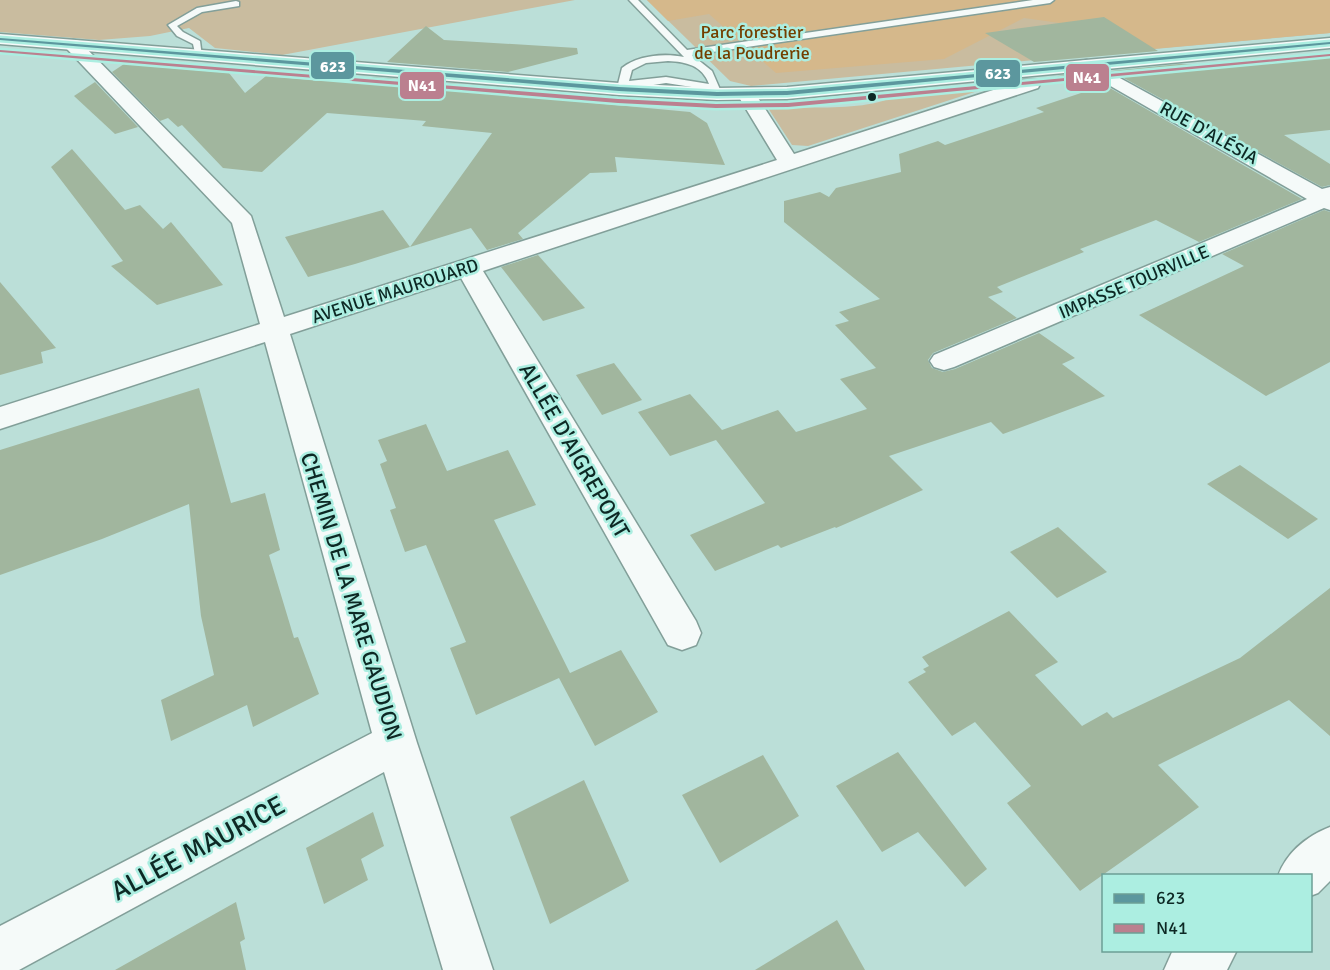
<svg xmlns="http://www.w3.org/2000/svg" width="1330" height="970" font-family="Signika,sans-serif">
<style>
.green{fill:#c9bc9f}
.forest{fill:#d5b88b}
.building{fill:#a1b69e}
.lines{fill:none;stroke-linecap:round;stroke-linejoin:round}
.service-casing{stroke:#829f99;stroke-width:3}
.minor-casing{stroke:#829f99;stroke-width:3}
.tertiary-casing{stroke:#829f99;stroke-width:3}
.secondary-casing{stroke:#829f99;stroke-width:3}
.service{fill:#f5faf9;fill-rule:evenodd}
.minor{fill:#f5faf9;fill-rule:evenodd}
.tertiary{fill:#f5faf9;fill-rule:evenodd}
.secondary{fill:#f5faf9;fill-rule:evenodd}
.bus-1-casing{stroke:#aceee1;stroke-width:5}
.bus-2-casing{stroke:#aceee1;stroke-width:5}
.bus-1{fill:#5c979e;fill-rule:evenodd}
.bus-2{fill:#bb808f;fill-rule:evenodd}
.bus-dot{fill:#0d2824;stroke:#aceee1;stroke-width:2}
.labels{text-anchor:middle;stroke-width:5;stroke-linejoin:round;paint-order:stroke}
.far-park-label{font-size:18px;fill:#733f00;stroke:#aceee1}
.far-street-label{font-size:18px;fill:#0d2824;stroke:#aceee1}
.street-label{font-size:22px;fill:#0d2824;stroke:#aceee1}
.near-street-label{font-size:27px;fill:#0d2824;stroke:#aceee1}
.line-badge{stroke:#aceee1;stroke-width:2}
.badge-label{font-size:16px;text-anchor:middle;font-weight:bold;fill:#fff}
</style>
<rect width="100%" height="100%" fill="#bbdfd8"/>
<!-- green -->
<g class="green">
<path d="M0,0H575L282,55L215,48L189,28L150,36L99,40L0,32Z"/>
<path d="M647,0H1330V33L751,86L730,81Z"/>
<path d="M990,87L808,146L792,145L768,108C803,106 866,112 895,96Z"/>
</g>
<!-- forest -->
<path class="forest" d="M647,0H1330V33L1129,51L1081,26L1024,18L944,59L776,73L709,14L668,21Z"/>
<!-- building -->
<g class="building">
<path d="M1104,17L1158,51L1034,62L985,33Z"/>
<path d="M426,26L444,40L577,48L578,54L508,72L387,62Z"/>
<path d="M1330,53V130L1284,135L1330,164V185L1322,187L1111,71L1179,64L1210,65Z"/>
<path d="M124,64L229,73L245,93L266,76L323,81L326,78L368,81L372,77L460,84L442,89L690,112L707,123L725,165L615,157L617,172L590,173L518,233L523,239L487,250L471,228L355,264L308,277L285,237L383,210L410,247L492,133L422,126L426,121L327,113L262,172L223,168L182,125L178,127L168,118L160,121L112,72Z"/>
<path d="M1084,73L1302,199L1199,242L1156,220L1080,249L1084,252L997,287L1003,292L988,297L1017,318L933,353L928,360L932,368L943,372L955,369L1039,333L1075,358L1062,364L1105,396L1003,434L991,422L889,456L923,490L836,528L835,527L781,548L778,545L715,571L690,535L765,503L716,440L670,456L638,412L690,394L722,430L778,410L796,432L867,409L840,379L876,368L835,325L849,321L839,312L880,299L784,222V201L820,192L829,197L836,188L901,172L899,154L938,141L945,145L1044,112L1036,108L1084,92L1057,76Z"/>
<path d="M95,82L138,127L115,134L74,96Z"/>
<path d="M72,149L125,210L140,205L163,229L171,222L223,285L157,305L111,266L123,261L51,167Z"/>
<path d="M1324,210L1330,212V362L1266,396L1139,315L1244,266L1222,254Z"/>
<path d="M538,255L585,308L543,321L501,267Z"/>
<path d="M0,282L56,348L41,352L43,363L0,375Z"/>
<path d="M614,363L642,400L602,415L576,375Z"/>
<path d="M199,388L231,503L265,493L280,550L269,555L294,638L298,637L319,694L253,727L247,705L171,741L161,700L214,675L201,616L189,504L102,539L0,575V450Z"/>
<path d="M426,424L447,471L508,450L536,505L494,520L570,673L621,650L658,712L595,746L559,678L476,715L450,648L466,642L426,545L405,552L390,510L396,508L380,464L387,461L378,440Z"/>
<path d="M1240,465L1318,519L1288,539L1207,484Z"/>
<path d="M1058,527L1107,572L1057,598L1010,552Z"/>
<path d="M1330,588V736L1289,700L1158,765L1199,807L1080,891L1007,803L1031,786L975,722L952,736L908,682L926,672L923,669L929,666L922,657L1009,611L1058,662L1035,675L1082,726L1107,712L1113,718L1240,658Z"/>
<path d="M898,752L987,869L965,887L918,832L882,852L836,786Z"/>
<path d="M763,755L799,816L720,863L682,795Z"/>
<path d="M584,780L629,881L550,924L510,817Z"/>
<path d="M373,812L384,846L361,859L368,880L324,904L306,848Z"/>
<path d="M236,902L245,939L240,942L246,970H115Z"/>
<path d="M837,920L865,970H755Z"/>
</g>
<g class="lines">
<!-- service casing -->
<g class="service-casing">
<g id="service">
<path d="M629,0H638L687,50L1033,0H1054L1050,3L692,55L712,71L722,94L717,97L713,96L711,90L666,83L615,91L614,89L618,84L622,68C637,55 665,53 684,57ZM668,61C686,62 702,65 709,84L666,77L629,81L632,70L646,63Z"/>
<path d="M236,1L239,2V6L202,12L177,26L183,32L200,41L202,57H196L193,44L177,36L168,25L197,8Z"/>
</g>
</g>
<!-- minor casing -->
<g class="minor-casing">
<g id="minor">
<path d="M73,40L79,41L251,216L284,317L777,160L737,94L739,90H753L794,154L1024,80H1038L1040,84L1038,88L483,271L696,621L701,633L696,645L682,650L668,645L461,278L290,334L417,743L493,970H443L384,772L19,970H0V926L372,733L265,342L0,429V407L260,324L232,223L67,49L65,45L67,41Z"/>
<path d="M1087,60L1322,189L1330,187V210L1324,208L954,367L944,370L934,367L930,361L934,355L1307,199L1081,69L1078,65L1081,61Z"/>
</g>
</g>
<!-- tertiary casing -->
<g class="tertiary-casing">
<g id="tertiary">
<path d="M1330,827V881L1318,893L1310,896V876H1278C1287,852 1307,836 1330,827Z"/>
<path d="M1173,950H1237L1227,970H1164Z"/>
</g>
</g>
<!-- secondary casing -->
<g class="secondary-casing">
<path id="secondary" d="M0,34L619,83L717,88L787,87L1330,38V48L787,99L717,100L619,95L0,44Z"/>
</g>
<!-- service -->
<use href="#service" class="service"/>
<!-- minor -->
<use href="#minor" class="minor"/>
<!-- tertiary -->
<use href="#tertiary" class="tertiary"/>
<!-- secondary -->
<use href="#secondary" class="secondary"/>
<!-- bus-1 casing -->
<g class="bus-1-casing">
<path id="bus-1" d="M0,38L619,87L717,92L787,91L1330,42V44L787,95L717,96L619,91L0,40Z"/>
</g>
<!-- bus-2 casing -->
<g class="bus-2-casing">
<path id="bus-2" d="M0,50L618,99L716,104L788,103L1330,54V56L788,107L716,108L618,103L0,52Z"/>
</g>
<!-- bus-1 -->
<use href="#bus-1" class="bus-1"/>
<!-- bus-2 -->
<use href="#bus-2" class="bus-2"/>
</g>
<!-- markers -->
<circle class="bus-dot" cx="872" cy="97" r="5"/>
<g class="labels">
<!-- far-park labels -->
<g class="far-park-label">
<text x="752" y="38">Parc forestier<tspan x="752" dy="21">de la Poudrerie</tspan></text>
</g>
<!-- far-street labels -->
<g class="far-street-label">
<text transform="translate(1209 133) rotate(29)" y="6">RUE D'ALÉSIA</text>
<text transform="translate(1134 282) rotate(-23)" y="6">IMPASSE TOURVILLE</text>
<text transform="translate(395 291) rotate(-18)" y="6">AVENUE MAUROUARD</text>
</g>
<!-- street labels -->
<g class="street-label">
<text transform="translate(575 450) rotate(60)" y="8">ALLÉE D'AIGREPONT</text>
<text transform="translate(352 596) rotate(73)" y="8">CHEMIN DE LA MARE GAUDION</text>
</g>
<!-- near-street labels -->
<g class="near-street-label">
<text transform="translate(198 848) rotate(-28)" y="9">ALLÉE MAURICE</text>
</g>
</g>
<g class="line-badge">
<rect x="310" y="51" width="45" height="29" rx="6" fill="#5c979e"/>
<rect x="975" y="59" width="46" height="29" rx="6" fill="#5c979e"/>
<rect x="1065" y="63" width="45" height="29" rx="6" fill="#bb808f"/>
<rect x="399" y="71" width="46" height="29" rx="6" fill="#bb808f"/>
</g>
<g class="badge-label">
<text x="333" y="72">623</text>
<text x="998" y="79">623</text>
<text x="1087" y="83">N41</text>
<text x="422" y="91">N41</text>
</g>
<!-- legend -->
<rect x="1102" y="874" width="210" height="78" fill="#aceee1" stroke="#6c9f95" stroke-width="1.5"/>
<rect x="1114" y="894" width="30" height="9" fill="#5c979e" stroke="#6c9f95" stroke-width="1.5"/>
<text x="1156" y="904" font-size="18" fill="#0d2824">623</text>
<rect x="1114" y="924" width="30" height="9" fill="#bb808f" stroke="#6c9f95" stroke-width="1.5"/>
<text x="1156" y="934" font-size="18" fill="#0d2824">N41</text>
</svg>
